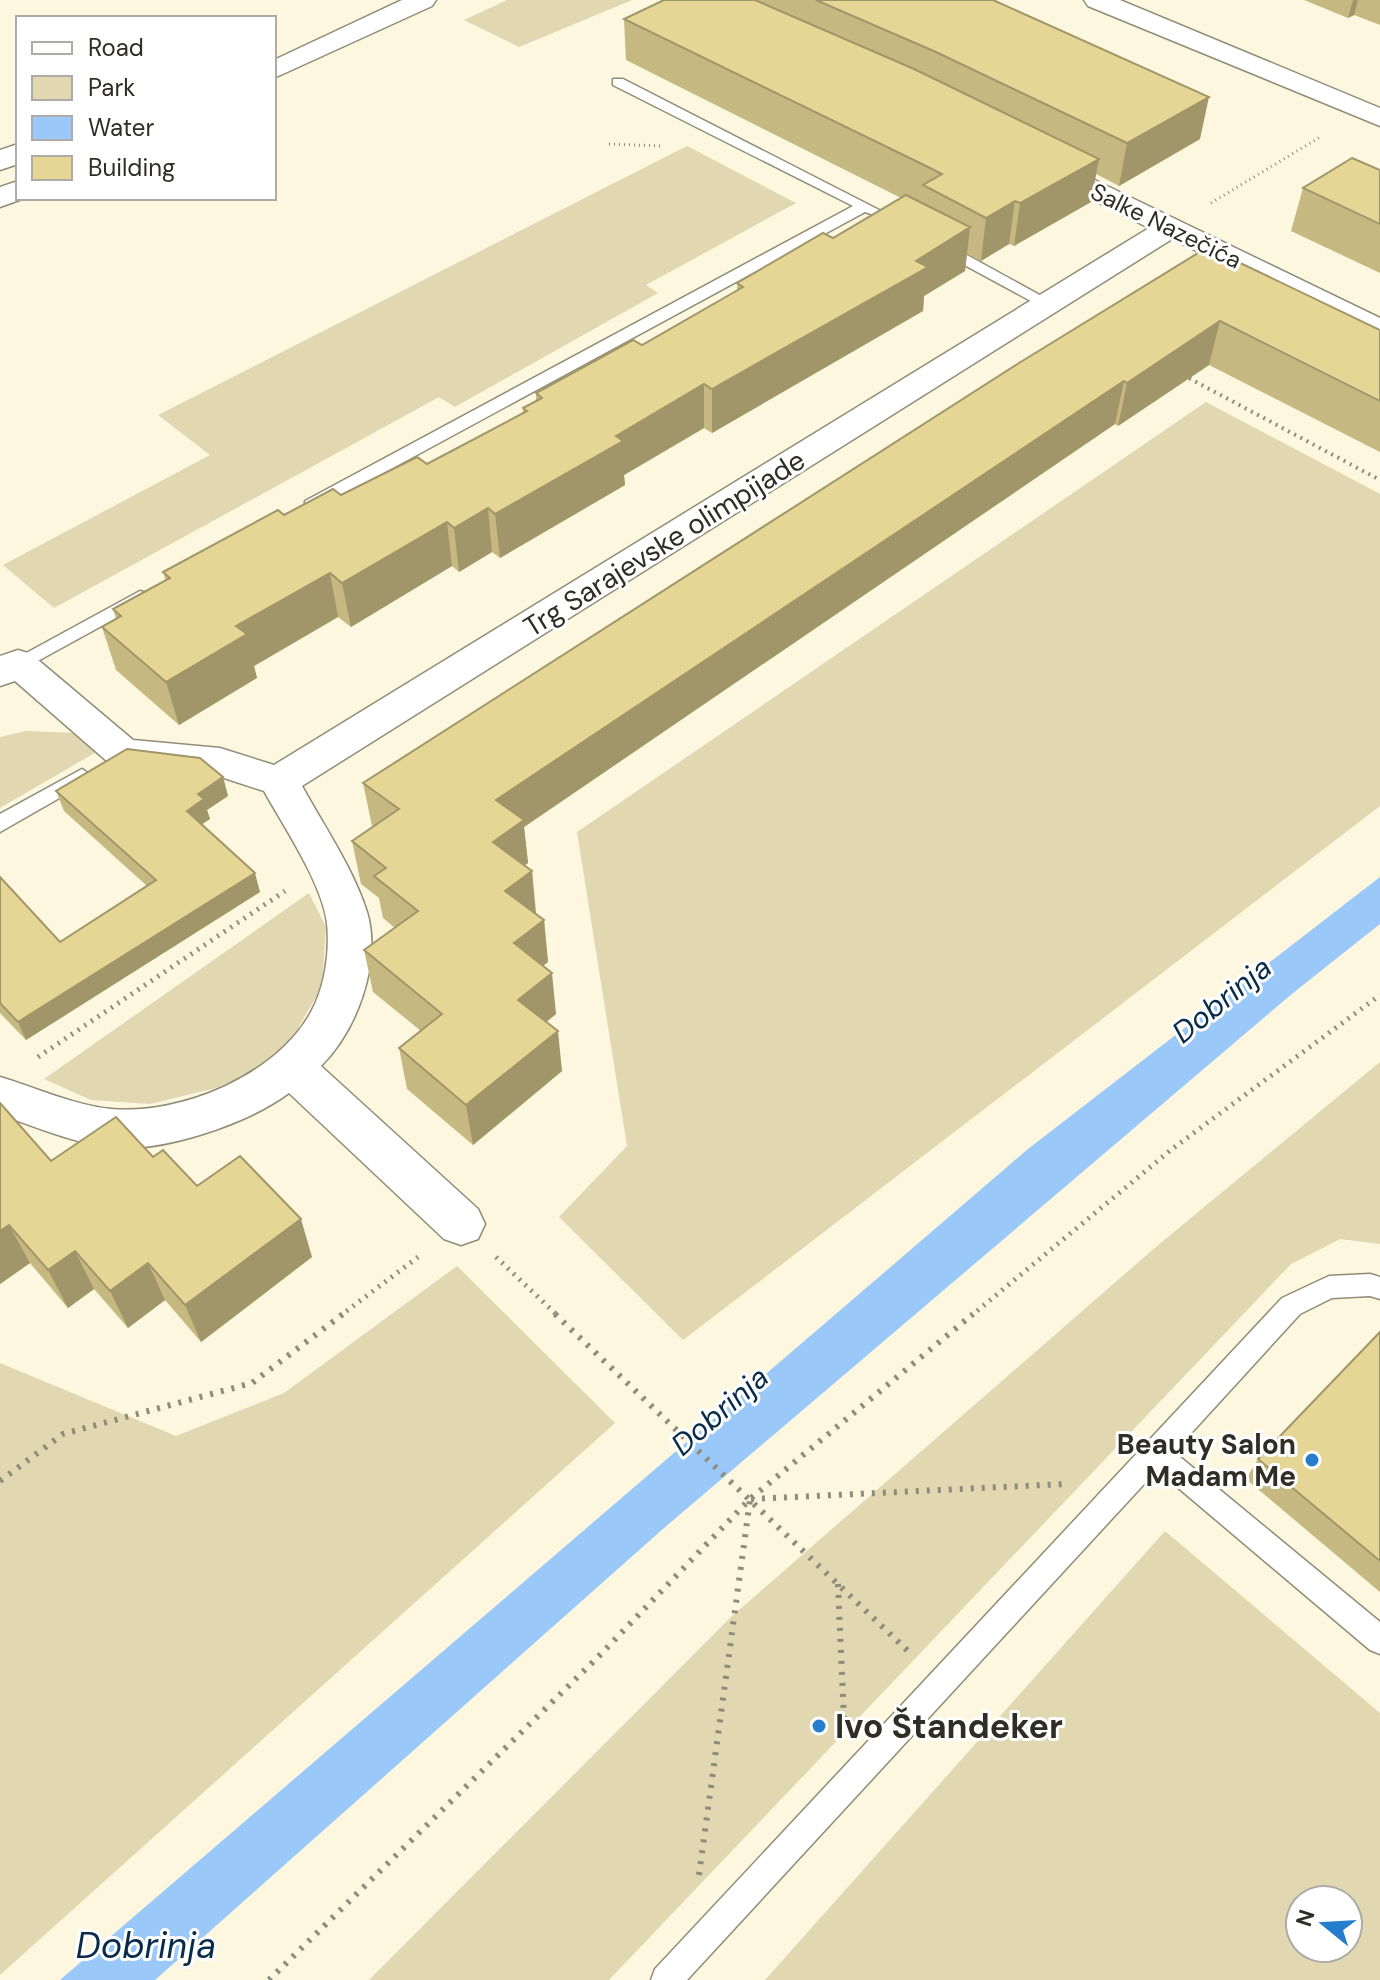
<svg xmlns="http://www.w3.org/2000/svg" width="1380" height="1980" font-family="'DM Sans',sans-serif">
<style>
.green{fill:#e1d7b0;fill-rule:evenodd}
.water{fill:#9ac8f8}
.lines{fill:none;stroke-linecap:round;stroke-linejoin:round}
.service-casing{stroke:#918c77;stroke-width:3}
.minor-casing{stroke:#918c77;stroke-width:3}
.tertiary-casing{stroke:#918c77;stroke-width:3}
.secondary-casing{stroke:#918c77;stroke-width:3}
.path-far3{stroke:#8f8c7c;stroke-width:3;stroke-dasharray:1 4;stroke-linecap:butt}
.path-far2{stroke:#8f8c7c;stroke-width:4;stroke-dasharray:2 5;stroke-linecap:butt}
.path-far1{stroke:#8f8c7c;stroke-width:5;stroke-dasharray:2 6;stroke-linecap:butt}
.path{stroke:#8f8c7c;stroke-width:6;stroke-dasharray:3 8;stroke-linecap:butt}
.service{fill:#fff;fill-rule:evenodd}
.minor{fill:#fff;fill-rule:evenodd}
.tertiary{fill:#fff;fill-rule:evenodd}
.secondary{fill:#fff;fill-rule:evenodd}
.wall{fill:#c6b881}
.shaded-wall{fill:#a19669}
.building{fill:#e6d696;stroke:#a19669;stroke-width:2}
.poi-dot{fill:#247ecb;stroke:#fff;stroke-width:3}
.labels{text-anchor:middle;stroke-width:6;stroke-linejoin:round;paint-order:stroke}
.far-street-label{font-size:24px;fill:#2f2d24;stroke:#fff}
.street-label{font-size:28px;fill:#2f2d24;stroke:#fff}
.poi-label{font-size:28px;font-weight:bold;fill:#2f2d24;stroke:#fff;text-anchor:end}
.water-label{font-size:30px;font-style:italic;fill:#082b49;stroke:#fff}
.near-poi-label{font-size:34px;font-weight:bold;fill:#2f2d24;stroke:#fff;text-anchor:start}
.near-water-label{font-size:36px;font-style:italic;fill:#082b49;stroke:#fff}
</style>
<rect width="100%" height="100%" fill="#fdf7e0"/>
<!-- green -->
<g class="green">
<path d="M507,0H632L519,47L464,20Z"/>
<path d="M687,146L796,203L646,285L658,293L455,407L439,397L54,608L3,565L210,455L158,415Z"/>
<path d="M1206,402L1380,494V806L683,1340L559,1217L627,1146L577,832Z"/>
<path d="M26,731L78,733L98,751L0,808V737Z"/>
<path d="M309,893L326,927L322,987L295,1033L265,1066L216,1088L150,1104L91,1100L44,1079Z"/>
<path d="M1380,1062V1244L1340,1239L1291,1264L609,1980H369L732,1616L1157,1246Z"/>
<path d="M457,1266L615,1423L0,1975V1363L176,1436L284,1393Z"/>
<path d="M1165,1531L1380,1713V1980H765ZM1300,1900H1348V1948H1300Z"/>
</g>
<!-- water -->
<path class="water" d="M1380,877V924L1293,993L664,1528L155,1980H60L1028,1149Z"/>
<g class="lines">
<!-- service casing -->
<g class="service-casing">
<g id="service">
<path d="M613,79H623L881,211L874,215L865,212L317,509H305V501L853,206L613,85Z"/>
<path d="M935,243H945L1056,304L1042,307L935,249Z"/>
<path d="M140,591L147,593V601L25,668H11L8,663Z"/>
<path d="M82,769L92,776L89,781L0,832V814Z"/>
<path d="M1370,1274L1380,1277V1299L1370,1296L1332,1298L1300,1314L1174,1452L1380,1622V1654L1370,1650L1157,1470L687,1980H651L655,1969L1282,1298L1329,1276Z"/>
</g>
</g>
<!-- minor casing -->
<g class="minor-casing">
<path id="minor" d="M1041,154L1380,318V340L1172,239L302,786C324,826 353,868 367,912C382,963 357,1030 321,1066L478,1209L485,1224L478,1239L461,1245L444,1239L289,1093C247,1124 160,1154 107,1147C70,1142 35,1126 0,1115V1077C37,1088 73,1105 111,1109C181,1115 277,1075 311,1012C325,987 330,951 327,923C322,883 284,827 264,791L218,776L109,763L15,681L0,686V656L18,650L31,654L133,740L220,748L274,765L1149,228L1031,169L1026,163L1031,157Z"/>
</g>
<!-- tertiary casing -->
<g class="tertiary-casing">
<path id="tertiary" d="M1084,0H1120L1380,108V126L1088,6Z"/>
</g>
<!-- secondary casing -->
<g class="secondary-casing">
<g id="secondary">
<path d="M402,0H436L432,6L274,78V60Z"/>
<path d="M18,144V164L0,170V150Z"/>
<path d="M18,181V198H25L0,207V187Z"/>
</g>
</g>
<!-- path-far3 -->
<g class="path-far3">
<path d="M609,144L660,146"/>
<path d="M1211,203L1322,136"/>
</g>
<!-- path-far2 -->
<path class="path-far2" d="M1183,375L1380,480"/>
<!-- path-far1 -->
<g class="path-far1">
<path d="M38,1057L285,891"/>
<path d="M496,1257L558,1316"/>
<path d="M340,1316L418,1257"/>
<path d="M971,1316L1172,1149L1380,995"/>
</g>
<!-- path -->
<g class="path">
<path d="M555,1314L911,1654"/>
<path d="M0,1481L63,1434L252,1383L343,1314"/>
<path d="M751,1499L1065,1484"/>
<path d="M838,1584L844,1720"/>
<path d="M699,1875L750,1500"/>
<path d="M269,1980L598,1657L750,1499L973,1314"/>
</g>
<!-- service -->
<use href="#service" class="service"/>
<!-- minor -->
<use href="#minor" class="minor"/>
<!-- tertiary -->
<use href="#tertiary" class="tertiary"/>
<!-- secondary -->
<use href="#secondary" class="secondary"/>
</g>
<!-- wall -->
<g class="wall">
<path d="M664,0H993L1200,139L1119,186L1096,174L1091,202L1014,246L1009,244L981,261L967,254L965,271L924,296L923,311L712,433L704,428L624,475L625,485L500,558L492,552L459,572L452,566L351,627L338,617L254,666L257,678L179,725L116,670L102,627L116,619L113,609L166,581L163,572L284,515L427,464L523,413V408L536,401V393L642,345L737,291V283L833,238L901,198L626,60L624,19Z"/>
<path d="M1304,0H1380V25L1354,15L1348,18Z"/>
<path d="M1380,170V273L1291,231L1303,188Z"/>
<path d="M1230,263L1380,330V452L1209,365L1118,426L1115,424L524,827L528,863L524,865L532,871L535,914L544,920L548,962L543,966L556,1014L546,1022L562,1071L473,1145L407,1089L399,1048L421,1031L373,992L364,950L395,928L383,918L379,898L361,884L352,841L373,827L372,826L363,783Z"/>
<path d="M223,777L228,796L207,810L210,819L202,824L260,892L26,1040L0,1013V877L60,942L147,886L64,811L56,791Z"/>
<path d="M0,1103L51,1161L153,1157L197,1186L312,1257L201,1342L165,1300L128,1328L94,1289L68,1308L30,1263L0,1284Z"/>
<path d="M1380,1332V1592L1246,1479L1258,1459Z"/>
</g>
<!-- shaded-wall -->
<g class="shaded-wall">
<path d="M1353,0H1358L1354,15L1348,18Z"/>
<path d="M1209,97L1200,139L1119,186L1127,143Z"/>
<path d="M1099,159L1091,202L1014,246L1020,203Z"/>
<path d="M1015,201L1009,244L981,261L986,218Z"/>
<path d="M970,227L965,271L924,296L923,311L712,433V389Z"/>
<path d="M1220,321L1209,365L1118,426L1127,383Z"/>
<path d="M1124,381L1115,424L524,827L528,863L498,885L493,842L496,800Z"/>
<path d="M704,384V428L624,475L625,485L500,558L495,514L616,436Z"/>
<path d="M488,508L492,552L459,572L454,528Z"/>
<path d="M447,522L452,566L351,627L342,583Z"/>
<path d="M330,573L338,617L254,666L257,678L179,725L166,682L236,626Z"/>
<path d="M223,777L228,796L207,810L210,819L193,830L187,811L198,794Z"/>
<path d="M532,871L536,913L510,933L505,891Z"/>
<path d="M255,873L260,892L26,1040L18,1022Z"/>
<path d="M544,920L548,962L519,985L514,943Z"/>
<path d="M552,973L556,1014L523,1041L518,1000Z"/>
<path d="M558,1031L562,1071L473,1145L466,1105Z"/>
<path d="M301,1219L312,1257L201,1342L185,1305Z"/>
<path d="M9,1225L30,1263L0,1284V1231Z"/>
<path d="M75,1251L94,1289L68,1308L48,1270Z"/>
<path d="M148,1263L165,1300L128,1328L110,1291Z"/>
</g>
<!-- building -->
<g class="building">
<path d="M664,0H755L914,69L1099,159L1020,203L1015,201L986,218L923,185L942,174L924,165L624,19Z"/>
<path d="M816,0H993L1209,97L1127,143L936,52Z"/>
<path d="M1352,158L1380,170V224L1303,188Z"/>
<path d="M906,195L970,227L916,261L928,267L712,389L704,384L616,436L623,441L495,514L488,508L454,528L447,522L342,583L330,573L236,626L247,634L166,682L102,627L121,616L113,609L170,578L163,572L278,510L284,515L333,489L341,495L417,457L427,464L527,411L523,408L542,398L536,393L633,340L642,345L743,287L737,283L823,233L833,238Z"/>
<path d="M1203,250L1230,263L1234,260L1380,330V401L1220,321L1127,383L1124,381L496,800L524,820L493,842L532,871L505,891L544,920L514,943L552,973L518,1000L558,1031L466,1105L399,1048L442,1014L364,950L418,911L374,876L386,868L352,841L399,809L363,783L1019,363Z"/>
<path d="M127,749L200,758L223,777L198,794L204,799L187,811L255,873L18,1022L0,1003V877L60,942L156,880L56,791Z"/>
<path d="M0,1103L51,1161L116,1117L153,1157L163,1150L197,1186L240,1156L301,1219L185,1305L148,1263L110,1291L75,1251L48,1270L9,1225L0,1231Z"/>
<path d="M1380,1332V1561L1258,1459Z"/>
</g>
<!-- markers -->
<g class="poi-dot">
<circle cx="1312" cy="1460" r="8"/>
<circle cx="819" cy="1726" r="8"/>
</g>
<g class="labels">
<!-- far-street labels -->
<g class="far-street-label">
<text transform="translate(1166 226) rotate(26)" y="8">Salke Nazečića</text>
</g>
<!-- street labels -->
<g class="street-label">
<text transform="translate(664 543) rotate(-32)" y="10">Trg Sarajevske olimpijade</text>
</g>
<!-- poi labels -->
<g class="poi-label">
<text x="1296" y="1454">Beauty Salon<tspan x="1296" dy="32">Madam Me</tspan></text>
</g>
<!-- water labels -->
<g class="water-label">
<text transform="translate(1222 1000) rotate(-39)" y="10">Dobrinja</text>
<text transform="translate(720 1411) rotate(-41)" y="10">Dobrinja</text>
</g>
<!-- near-poi labels -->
<g class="near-poi-label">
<text x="835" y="1738">Ivo Štandeker</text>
</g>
<!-- near-water labels -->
<g class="near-water-label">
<text x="146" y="1958">Dobrinja</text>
</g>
</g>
<!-- legend -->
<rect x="16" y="16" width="260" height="184" fill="#ffffff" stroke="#acaba7" stroke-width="2"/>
<rect x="32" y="42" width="40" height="12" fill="#ffffff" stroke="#acaba7" stroke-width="2"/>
<text x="88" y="56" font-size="24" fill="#2f2d24">Road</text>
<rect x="32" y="76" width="40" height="24" fill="#e1d7b0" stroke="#acaba7" stroke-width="2"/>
<text x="88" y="96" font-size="24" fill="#2f2d24">Park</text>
<rect x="32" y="116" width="40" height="24" fill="#9ac8f8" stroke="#acaba7" stroke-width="2"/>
<text x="88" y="136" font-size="24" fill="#2f2d24">Water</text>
<rect x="32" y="156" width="40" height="24" fill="#e6d696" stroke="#acaba7" stroke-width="2"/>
<text x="88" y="176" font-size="24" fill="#2f2d24">Building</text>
<!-- north arrow -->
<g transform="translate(1324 1924) rotate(288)"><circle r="38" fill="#ffffff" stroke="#acaba7" stroke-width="2"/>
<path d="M0-6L14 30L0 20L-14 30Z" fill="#247ecb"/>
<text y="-12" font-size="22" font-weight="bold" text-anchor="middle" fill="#2f2d24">N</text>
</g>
</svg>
